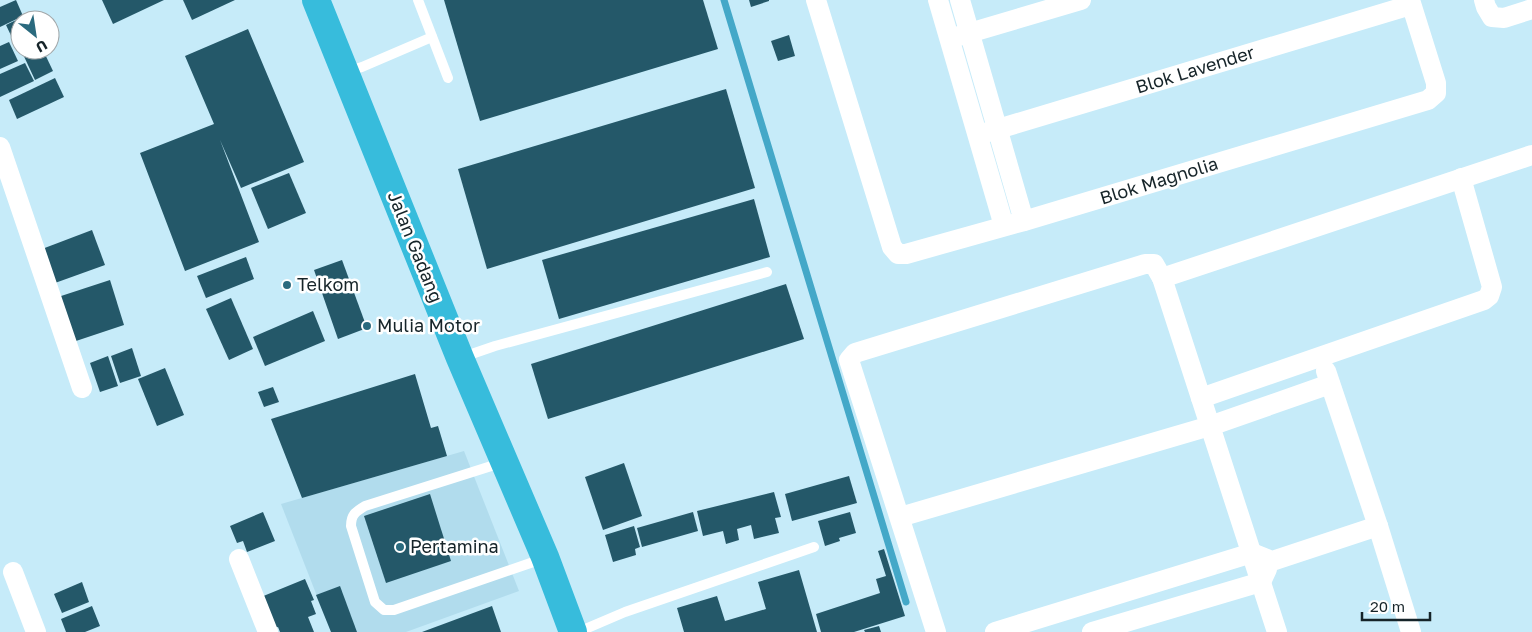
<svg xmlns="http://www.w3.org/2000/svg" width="1532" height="632" font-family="'Golos Text',sans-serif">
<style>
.built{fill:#b1dced}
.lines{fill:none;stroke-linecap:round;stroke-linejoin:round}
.stream{stroke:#44a8c8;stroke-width:7}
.building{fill:#245869}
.service{stroke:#fff;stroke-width:10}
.minor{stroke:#fff;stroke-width:20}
.trunk{stroke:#37bcdc;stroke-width:28}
.poi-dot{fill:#2a6a7e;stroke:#fff;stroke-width:2}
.labels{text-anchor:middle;stroke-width:5;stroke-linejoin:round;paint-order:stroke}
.street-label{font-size:18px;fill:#162429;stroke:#fff}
.poi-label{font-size:18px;fill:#162429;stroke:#fff;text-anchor:start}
</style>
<rect width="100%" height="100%" fill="#c6ebf9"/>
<!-- built -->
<path class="built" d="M464,451L519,591L406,632H331L281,504Z"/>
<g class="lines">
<!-- stream -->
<path class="stream" d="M724,0L906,602"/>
</g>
<!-- building -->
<g class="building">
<path d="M16,0L23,16L0,27V7Z"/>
<path d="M102,0H164L113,24Z"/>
<path d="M183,0H235L192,20Z"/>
<path d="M444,0H703L718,49L480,121Z"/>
<path d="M749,0H769V1L751,7Z"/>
<path d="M30,13L33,20H20V41L15,44L6,25Z"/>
<path d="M248,29L304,162L241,188L220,140L259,242L185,271L140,153L214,124L185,56Z"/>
<path d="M789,35L795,56L778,61L771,41Z"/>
<path d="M9,42L18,61L0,69V46Z"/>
<path d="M21,50H43L53,71L35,80Z"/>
<path d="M25,63L34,81L0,97V74Z"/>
<path d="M55,78L64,97L17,119L9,100Z"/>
<path d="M726,89L755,188L487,269L458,169Z"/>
<path d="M289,173L306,213L268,229L251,188Z"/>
<path d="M754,199L770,257L559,319L542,260Z"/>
<path d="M92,230L105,265L55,283L42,249Z"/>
<path d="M246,257L254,279L206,298L197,276Z"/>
<path d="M342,260L367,328L338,339L314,270Z"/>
<path d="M110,280L124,325L73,342L58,297Z"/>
<path d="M786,284L804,339L548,419L531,364Z"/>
<path d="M231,298L253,349L229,360L206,309Z"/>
<path d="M313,311L325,341L265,366L253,337Z"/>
<path d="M132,348L141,376L120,383L111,356Z"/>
<path d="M108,356L118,386L100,392L90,363Z"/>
<path d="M165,368L184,415L157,426L138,379Z"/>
<path d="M415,374L431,428L438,426L447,456L302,498L271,419Z"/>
<path d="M273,387L279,402L264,407L258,392Z"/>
<path d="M624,463L642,516L603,530L585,477Z"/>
<path d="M849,476L857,503L792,521L785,494Z"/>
<path d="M774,492L781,517L775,518L779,533L754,539L751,525L737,529L739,540L726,544L723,531L703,536L697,511Z"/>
<path d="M430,494L451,561L386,583L364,516Z"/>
<path d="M263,512L275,541L247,552L243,541L237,543L230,526Z"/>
<path d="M693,512L698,531L642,547L637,528Z"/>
<path d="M850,512L856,533L839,538L840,541L825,546L818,521Z"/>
<path d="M634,526L640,547L635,549L636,555L613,562L605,535Z"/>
<path d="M884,549L905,616L854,632H821L816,614L880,593L876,579L886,576L878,551Z"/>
<path d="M799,570L817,632H684L677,608L717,596L725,621L766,609L758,582Z"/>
<path d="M305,579L314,600L311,601L316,614L308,617L314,632H280L278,627L274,628L261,597Z"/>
<path d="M82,582L89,602L62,613L54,594Z"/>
<path d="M340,586L357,632H331L316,595Z"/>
<path d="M92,606L100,626L85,632H66L61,619Z"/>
<path d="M492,606L501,632H422Z"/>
<path d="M879,626L881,632H865L864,630Z"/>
</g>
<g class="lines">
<!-- service -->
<g class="service">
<path d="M418,0L448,78"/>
<path d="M345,72L362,67L432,37"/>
<path d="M460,358L495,346L767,272"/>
<path d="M504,462L365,506C355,512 351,515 351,526L375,602L384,610H394L545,558"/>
<path d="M578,632L625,612L814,547"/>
</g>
<!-- minor -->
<g class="minor">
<path d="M816,0L892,247L898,254H906L1024,221L1428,100L1436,93V83L1410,0"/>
<path d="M938,0L1004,226"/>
<path d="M960,0L1024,221"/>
<path d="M1484,0L1486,7L1492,17L1504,18L1532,9"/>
<path d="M959,36L1081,0"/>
<path d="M978,135L1411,5"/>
<path d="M0,147L82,388"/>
<path d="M1162,278L1532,155"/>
<path d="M1326,371L1378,526L1411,632"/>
<path d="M1201,398L1484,300L1489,296L1492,287L1461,178"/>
<path d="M900,517L1210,426L1330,384"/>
<path d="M239,559L268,632"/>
<path d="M13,572L36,632"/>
<path d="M936,632L849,360L855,353L1145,264H1154L1162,278L1277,632"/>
<path d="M995,632L1252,553L1272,561L1378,526"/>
<path d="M1092,632L1261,582L1267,569"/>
</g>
<!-- trunk -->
<path class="trunk" d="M316,0L460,358L545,557L573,632"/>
</g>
<!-- markers -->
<g class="poi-dot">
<circle cx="287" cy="285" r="5"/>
<circle cx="367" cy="326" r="5"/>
<circle cx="400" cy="547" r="5"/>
</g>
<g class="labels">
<!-- street labels -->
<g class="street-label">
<text transform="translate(1195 70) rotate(-17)" y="6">Blok Lavender</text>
<text transform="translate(1159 181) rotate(-17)" y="6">Blok Magnolia</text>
<text transform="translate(415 247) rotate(68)" y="6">Jalan Gadang</text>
</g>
<!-- poi labels -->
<g class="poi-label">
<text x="297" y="291">Telkom</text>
<text x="377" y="332">Mulia Motor</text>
<text x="410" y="553">Pertamina</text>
</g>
</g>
<!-- north arrow -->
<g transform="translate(35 35) rotate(150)"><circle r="24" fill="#ffffff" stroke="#a2a7a9"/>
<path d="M0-4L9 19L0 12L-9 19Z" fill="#2a6a7e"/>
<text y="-8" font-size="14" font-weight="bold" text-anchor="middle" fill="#162429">U</text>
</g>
<!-- scale -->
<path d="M1362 612v8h68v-8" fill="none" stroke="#162429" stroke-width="2.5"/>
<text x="1370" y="612" font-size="15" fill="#162429" stroke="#ffffff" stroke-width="4" paint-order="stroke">20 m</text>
</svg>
